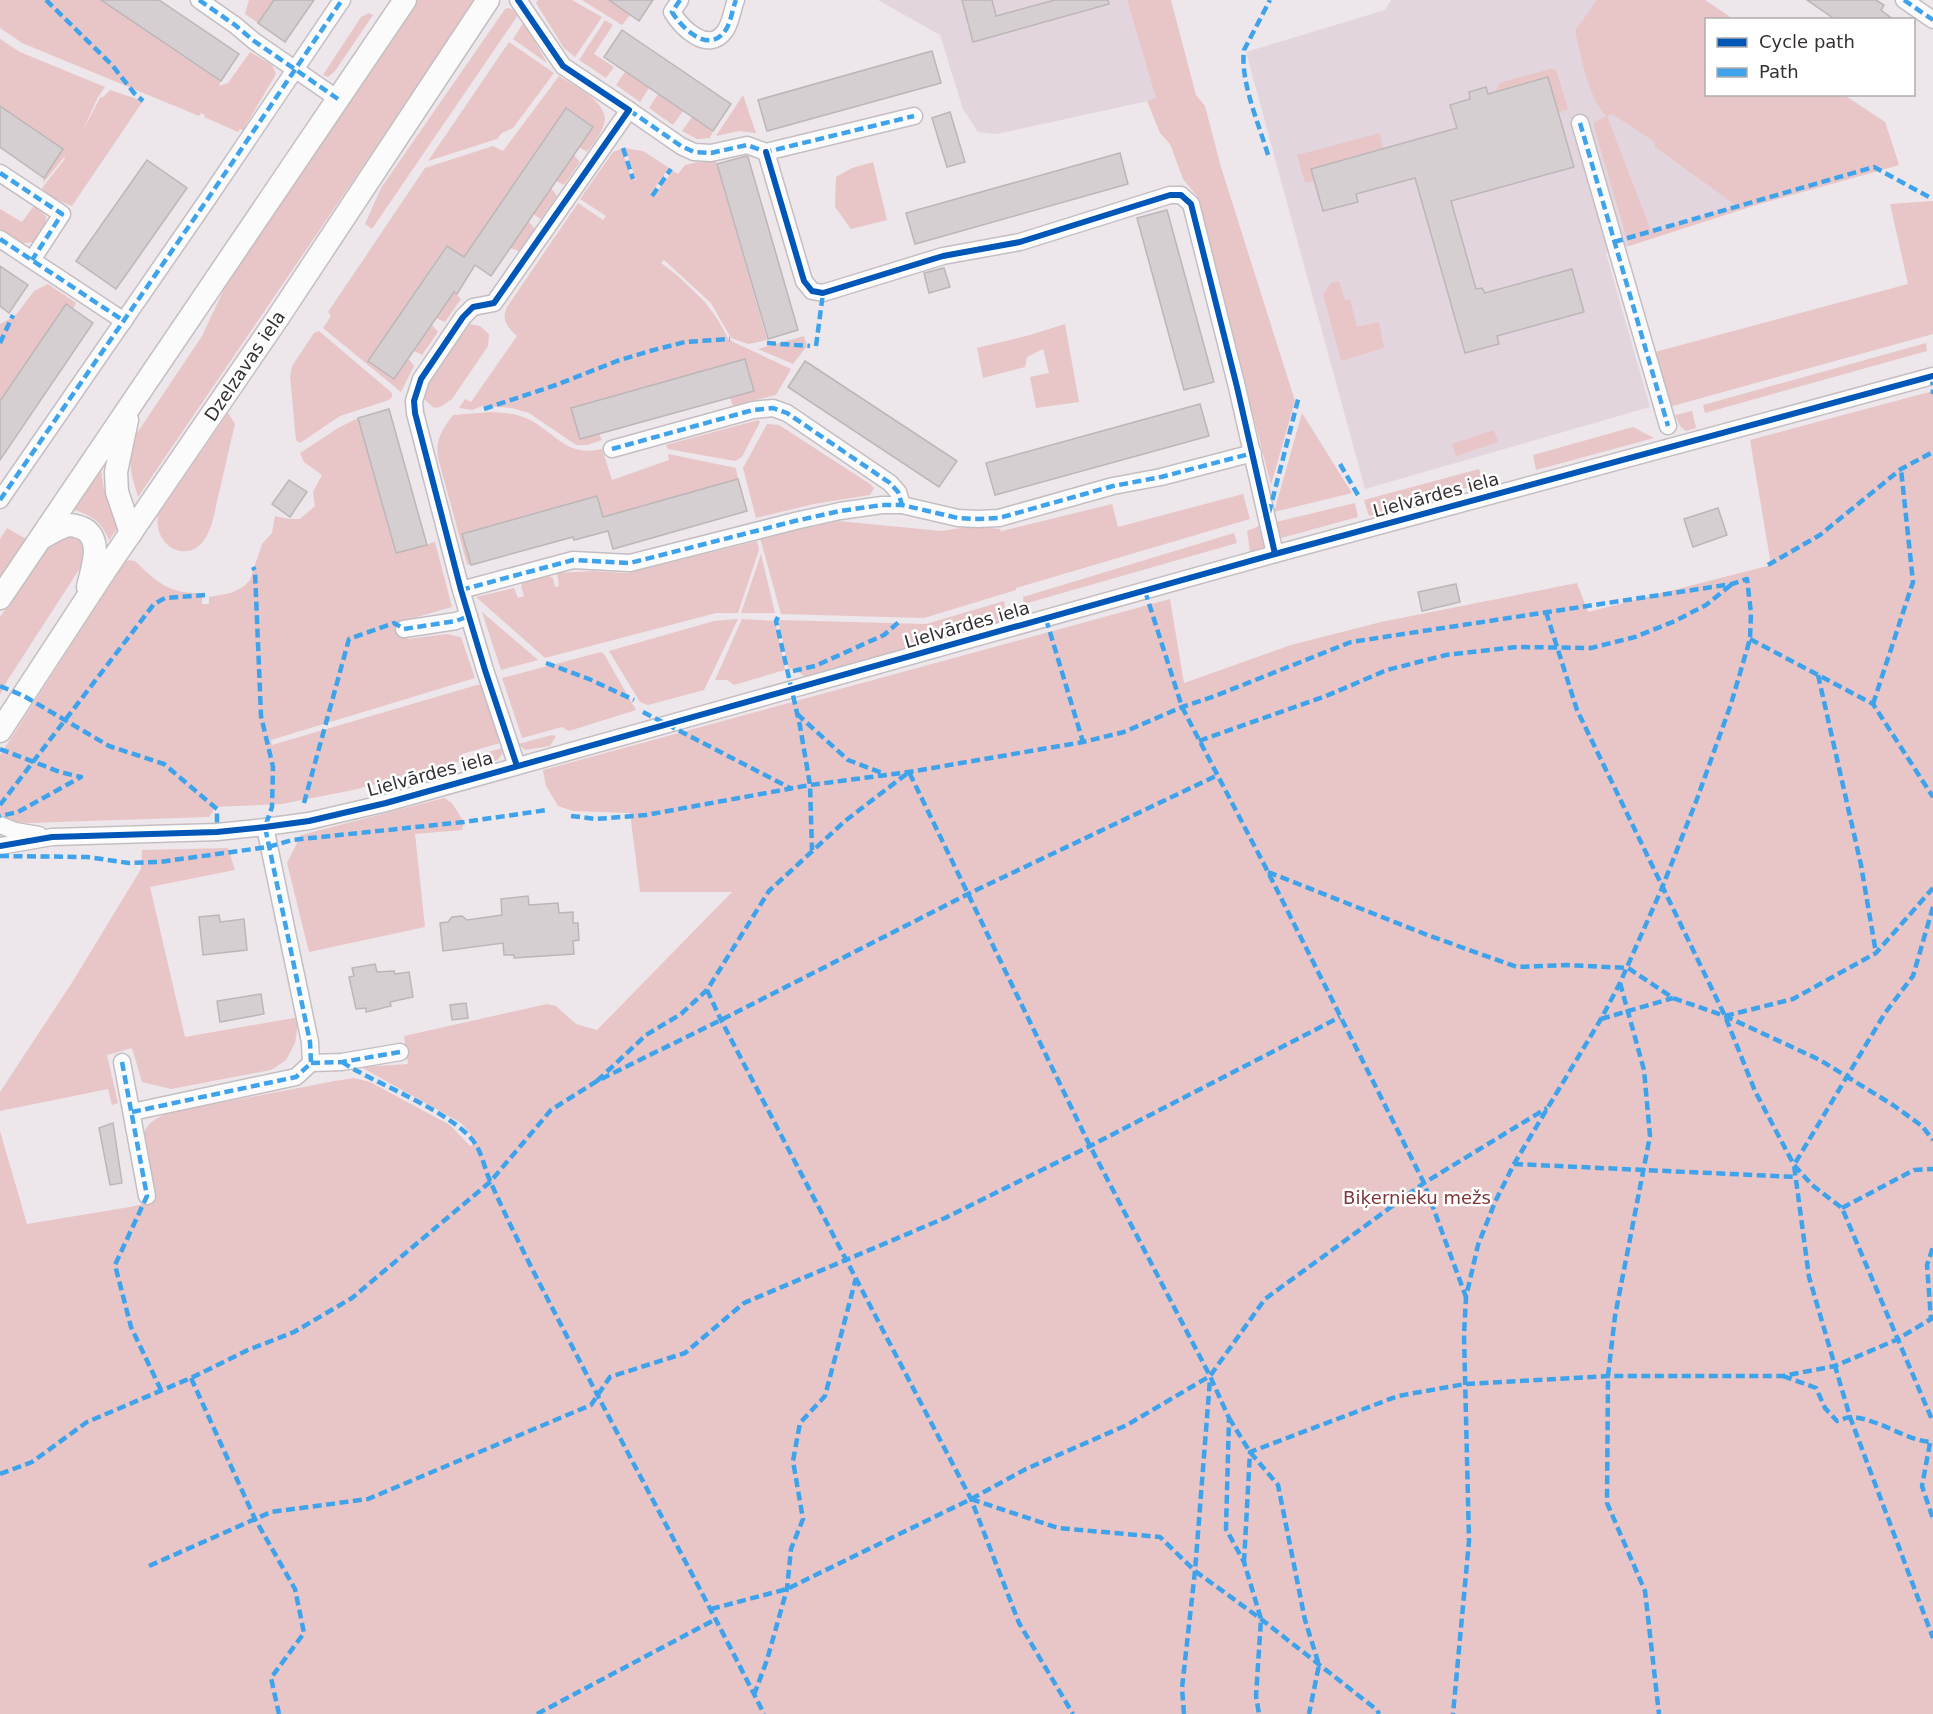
<svg xmlns="http://www.w3.org/2000/svg" width="1933" height="1714" font-family="'DejaVu Sans',sans-serif">
<style>
.built{fill:#e3d5dd}
.green{fill:#e8c6c7;fill-rule:evenodd}
.building{fill:#d5cfd1;stroke:#bcb6b8;stroke-width:1.5}
.lines{fill:none;stroke-linecap:round;stroke-linejoin:round}
.minor-casing{stroke:#c4bec2;stroke-width:19}
.secondary-casing{stroke:#c4bec2;stroke-width:25}
.minor{stroke:#fcfbfc;stroke-width:16}
.secondary{stroke:#fcfbfc;stroke-width:22}
.quiet{stroke:#3ea3eb;stroke-width:4.5;stroke-dasharray:9 4.5;stroke-linecap:butt}
.cycleway-casing{stroke:#fff;stroke-width:10}
.cycleway{stroke:#0057b8;stroke-width:6}
.labels{text-anchor:middle;stroke-width:5;stroke-linejoin:round;paint-order:stroke}
.street-label{font-size:18px;fill:#342f33;stroke:#fff}
.park-label{font-size:18px;fill:#7f3538;stroke:#fff}
</style>
<rect width="100%" height="100%" fill="#ede6ea"/>
<!-- built -->
<g class="built">
<path d="M878,0H1127L1157,99L996,134L978,132L963,109L940,35Z"/>
<path d="M1391,0H1705L1733,19L1706,20V94L1844,95L1885,122L1899,165L1759,204L1606,253L1650,407L1365,489L1246,52L1385,10Z"/>
</g>
<!-- green -->
<g class="green">
<path d="M0,0H107L105,3L221,81L219,86L228,83L250,52L272,65L276,74L243,130L240,129L238,132L204,117L205,115L201,113L199,116L22,43L0,28Z"/>
<path d="M249,0H274L258,23L245,14Z"/>
<path d="M418,0H476L138,497L132,476L130,462L135,436L202,336L225,287Z"/>
<path d="M538,0H572L602,17L575,57L564,48L536,3Z"/>
<path d="M582,0H614L613,3L630,15L622,25Z"/>
<path d="M1127,0H1171L1196,95L1205,106L1221,167L1295,401L1271,485L1197,196L1183,179L1170,144L1160,133L1147,101L1156,98Z"/>
<path d="M1597,0H1705L1733,19L1706,20V94L1844,95L1885,122L1899,165L1759,204L1629,246L1594,127V123L1606,116C1587,94 1582,59 1575,31ZM1612,114L1655,142V147L1737,206L1651,231L1607,116Z"/>
<path d="M509,8L517,12L518,15L372,229L365,224L381,188L505,9Z"/>
<path d="M369,13L373,15L335,71L328,77L323,75L361,17Z"/>
<path d="M605,20L613,25L594,54L614,67L606,78L579,60Z"/>
<path d="M524,22L547,63L513,39Z"/>
<path d="M0,39L20,52L105,87L98,97L82,132L100,98L103,97L110,90L143,101L72,206L47,196L42,188L64,160L65,156L43,183L44,178L63,149L0,106Z"/>
<path d="M509,42L554,73L513,128L502,133L497,139L428,161Z"/>
<path d="M1550,69H1555L1557,73L1568,109L1558,113L1548,77L1496,91L1499,83Z"/>
<path d="M625,72L649,88L640,102L616,85Z"/>
<path d="M559,76C574,86 611,103 604,124C601,134 593,144 587,152L579,147L593,126L566,108L464,257L446,246L368,361L394,379L409,359L414,366L401,392L323,328L331,316L328,312L425,168L493,146L503,151Z"/>
<path d="M658,94L683,111L673,125L649,108Z"/>
<path d="M743,95L756,133L739,131L716,136Z"/>
<path d="M692,117L713,131L710,138L697,139L682,131Z"/>
<path d="M1380,133L1383,148L1311,169L1314,181L1305,183L1297,155Z"/>
<path d="M625,148L643,151L669,168L650,194L653,197L673,171L678,174L685,165L715,158L767,340L748,344L731,338L711,303L664,260L661,263L678,276L705,302L718,320L729,340L791,369L776,395L733,406L730,398L744,360L571,408L580,439L599,434L602,440L587,445H576L529,413L512,408L482,406L472,410L459,408L465,399L471,402L517,336C507,327 501,320 507,307L578,203L603,220L606,216L580,199L613,152L621,149L632,179L636,180Z"/>
<path d="M574,155L580,162L564,185L556,181Z"/>
<path d="M873,162L887,220L851,229L835,207L836,177L852,168Z"/>
<path d="M551,188L557,196L541,219L533,214Z"/>
<path d="M1933,201V334L1669,407L1655,352L1908,284L1890,204Z"/>
<path d="M34,206L46,216L45,234L37,242L23,243L0,229V209L22,222Z"/>
<path d="M528,221L535,229L519,251L510,248Z"/>
<path d="M1339,281L1345,300L1350,299L1357,327L1379,322L1384,348L1341,361L1323,294L1331,283Z"/>
<path d="M48,284L76,303L73,309L66,304L0,401V324L15,316L34,291Z"/>
<path d="M454,292L461,299L445,322L436,318Z"/>
<path d="M469,324L480,326L489,334L488,346L452,399L440,407L434,408L422,397L424,387Z"/>
<path d="M1065,324L1079,402L1036,408L1030,377L1049,373L1043,349L1027,357L1025,367L983,378L977,348L1030,335Z"/>
<path d="M432,325L438,332L422,355L414,351Z"/>
<path d="M319,331L392,393V397L389,400L340,416L300,443L296,440L290,377L292,366L314,333Z"/>
<path d="M804,336L807,346L793,364L758,349Z"/>
<path d="M1926,343L1927,351L1705,413L1703,405Z"/>
<path d="M1933,391V1714H0V1131L27,1224L130,1207L153,1202C151,1188 140,1142 145,1131C148,1122 159,1117 167,1113L335,1081L354,1078L370,1082L450,1125L470,1146L477,1142L461,1123L361,1067L408,1064L404,1036L547,1004L556,1006L576,1024L597,1030L732,892H640L630,813L573,811L558,806L546,786L543,770L1170,599L1184,683L1291,645L1381,622L1577,583L1588,612L1771,565L1750,440Z"/>
<path d="M1692,411L1696,428L1686,431L1680,426L1675,415Z"/>
<path d="M491,412C503,413 517,413 528,419C558,434 565,457 602,449L612,480L669,460L668,454L736,468L738,479L603,517L597,496L463,534L471,565L467,564L438,458C435,439 443,429 453,415Z"/>
<path d="M228,413L235,424C229,448 224,473 218,497C215,510 213,525 206,537C189,566 153,547 158,515Z"/>
<path d="M1302,413L1352,493L1274,512Z"/>
<path d="M358,418L395,553L435,542L452,607L403,621L408,639L446,634L461,637L475,678L271,740L272,745L477,685H482L500,743L462,754L458,762L353,790L282,804L213,807V811L209,817L28,823L14,822L0,815V755L125,562L129,560L135,561C158,583 169,594 202,593V604H209V597L231,593L243,587L250,580L262,544L272,533L275,516L288,519H300L315,506L313,492L322,475L304,462L300,453L338,428Z"/>
<path d="M758,420L760,422L742,457L735,461L668,449L666,445Z"/>
<path d="M767,424L779,425L870,484L874,488L870,495L814,504L756,518L743,468Z"/>
<path d="M1633,427L1654,438L1536,470L1533,455Z"/>
<path d="M1494,430L1498,442L1456,456L1452,444Z"/>
<path d="M1479,469L1483,483L1369,516L1364,500Z"/>
<path d="M101,470L104,489L118,528L109,540C102,523 92,515 74,510Z"/>
<path d="M1243,494L1250,519L1016,588V590L924,618L781,614L760,538L839,521L941,531L975,526L1000,529L1002,533V531L1112,504L1118,527Z"/>
<path d="M1355,503L1358,517L1281,538L1276,522Z"/>
<path d="M1259,526L1264,547L1250,552L1247,531Z"/>
<path d="M7,528L28,540L0,582V539Z"/>
<path d="M1234,533L1237,543L1024,604L1023,597Z"/>
<path d="M63,534L82,538L86,559L7,681L0,695V617L52,541Z"/>
<path d="M757,541L759,550L738,613H716L545,658L476,597L514,588L518,598L524,596L521,586L523,582L549,576L553,578L555,587L559,586L557,573L593,571L627,573Z"/>
<path d="M761,554L775,613H741Z"/>
<path d="M1004,601L1007,620L804,676L793,668L789,669L778,620L926,624Z"/>
<path d="M482,612L538,660L501,670Z"/>
<path d="M738,619L704,690L648,705L640,702L609,651L714,621Z"/>
<path d="M742,619L775,621L785,670L734,685L727,680H715Z"/>
<path d="M601,652L604,654L636,710L569,731L562,727L522,738L502,678Z"/>
<path d="M552,735L556,736L550,746L525,750L518,744Z"/>
<path d="M502,748V754L497,760L472,768L465,764L467,758Z"/>
<path d="M444,798L452,803L464,822L462,830L415,834L425,927L309,952L287,863L301,835Z"/>
<path d="M228,848L235,870L150,887L185,1037L299,1017L295,1043L286,1060L271,1070L171,1089L142,1082L132,1048L107,1055L118,1103L112,1105L108,1089L0,1111V1092L73,981L141,869L142,850Z"/>
</g>
<!-- building -->
<g class="building">
<path d="M101,0H159L239,54L221,81Z"/>
<path d="M274,0H314L285,42L258,23Z"/>
<path d="M609,0H653L639,21Z"/>
<path d="M962,0H992L996,16L1055,0H1108L1109,4L973,42Z"/>
<path d="M1807,0H1876L1884,5L1881,10L1894,20H1836Z"/>
<path d="M622,30L731,104L713,131L604,57Z"/>
<path d="M932,51L941,83L767,131L758,100Z"/>
<path d="M1548,77L1574,167L1451,201L1476,289L1482,288L1485,293L1572,269L1584,312L1497,336L1499,344L1465,353L1415,178L1356,194L1358,202L1323,211L1311,169L1457,128L1450,105L1470,99L1469,92L1486,87L1488,94Z"/>
<path d="M0,106L63,149L44,178L0,147Z"/>
<path d="M566,108L593,127L491,276L475,265L457,294L454,292L394,379L368,361L447,246L464,257Z"/>
<path d="M950,112L965,162L947,167L932,118Z"/>
<path d="M1120,153L1128,184L915,244L906,213Z"/>
<path d="M746,156L748,157L798,330L768,339L717,164Z"/>
<path d="M147,160L187,188L116,289L76,261Z"/>
<path d="M1167,210L1214,382L1184,390L1137,218Z"/>
<path d="M0,266L28,285L9,313L0,306Z"/>
<path d="M944,268L950,287L929,293L924,273Z"/>
<path d="M66,304L93,323L0,460V401Z"/>
<path d="M745,359L754,391L580,439L571,408Z"/>
<path d="M805,361L957,461L939,487L788,387Z"/>
<path d="M1200,404L1209,436L995,495L986,463Z"/>
<path d="M389,409L427,545L396,553L358,418Z"/>
<path d="M738,479L747,511L613,549L608,531L574,540L573,537L471,565L462,534L597,496L603,517Z"/>
<path d="M289,480L307,492L290,517L272,504Z"/>
<path d="M1718,508L1727,535L1693,547L1684,519Z"/>
<path d="M1456,584L1460,602L1422,611L1418,592Z"/>
<path d="M528,896L529,905L558,903L559,913L573,912V923H578L579,940L573,941L574,954L514,958V955H504L503,943L443,951L440,923L448,922L452,917L462,916L467,920L502,915L501,899Z"/>
<path d="M219,915L220,922L244,919L247,950L203,955L199,917Z"/>
<path d="M375,964L377,972L394,971L395,974L409,972L413,997L390,1002L391,1006L366,1012V1008L356,1009L349,977L354,976L352,968Z"/>
<path d="M261,994L264,1014L220,1022L217,1001Z"/>
<path d="M466,1003L468,1018L452,1020L450,1005Z"/>
<path d="M113,1123L122,1183L110,1185L99,1128Z"/>
</g>
<g class="lines">
<!-- minor casing -->
<g class="minor-casing">
<g id="minor">
<path d="M199,0L235,25L254,41L338,99"/>
<path d="M680,0L672,12C681,27 708,55 725,31C731,23 732,10 736,0"/>
<path d="M1904,0L1933,20"/>
<path d="M629,110L681,146L694,152L711,153L747,145L766,152L914,116"/>
<path d="M1580,123L1668,426"/>
<path d="M766,152L804,281L812,291L823,293L943,256L1020,242L1170,195H1181L1191,204L1237,387L1275,554"/>
<path d="M0,173L62,214L32,260"/>
<path d="M0,239L124,321"/>
<path d="M612,449L753,410L773,408L787,413L890,483L898,492L902,505"/>
<path d="M0,500L207,200L342,0"/>
<path d="M461,590L573,560L630,563L795,521L840,511L882,505H902L958,518L978,519L999,518L1113,486L1161,477L1253,453"/>
<path d="M404,629L456,621L469,616"/>
<path d="M517,766L485,670L461,590L415,413L414,401L421,379L463,317L473,307L494,303L629,110L563,66L518,0"/>
<path d="M0,825L15,831L39,835"/>
<path d="M0,846L52,837L217,832L265,827L309,821L386,803L1275,554L1933,376"/>
<path d="M122,1062L147,1196"/>
<path d="M311,1063L342,1062L400,1052"/>
<path d="M132,1112L296,1077L311,1063L310,1042L265,827"/>
</g>
</g>
<!-- secondary casing -->
<g class="secondary-casing">
<g id="secondary">
<path d="M127,420L116,472L117,492L131,533"/>
<path d="M43,537C50,533 60,527 68,525C73,525 77,526 82,528C104,538 92,569 88,587"/>
<path d="M0,598L405,0"/>
<path d="M0,731L106,569L277,319L488,0"/>
</g>
</g>
<!-- minor -->
<use href="#minor" class="minor"/>
<!-- secondary -->
<use href="#secondary" class="secondary"/>
<!-- quiet -->
<g class="quiet">
<path d="M46,0L112,65L134,93L143,101"/>
<path d="M199,0L235,25L254,41L338,99"/>
<path d="M680,0L672,12C681,27 708,55 725,31C731,23 732,10 736,0"/>
<path d="M1904,0L1933,20"/>
<path d="M629,110L681,146L694,152L711,153L747,145L766,152L914,116"/>
<path d="M1580,123L1668,426"/>
<path d="M623,148L633,179"/>
<path d="M1268,155C1259,124 1240,82 1244,50L1270,0"/>
<path d="M0,173L62,214L32,260"/>
<path d="M652,196L671,169"/>
<path d="M0,239L124,321"/>
<path d="M1614,242L1874,167L1929,197"/>
<path d="M0,343L13,315"/>
<path d="M767,343L810,346"/>
<path d="M816,346L823,293"/>
<path d="M1932,376L1933,394"/>
<path d="M484,409L556,385L617,361L650,351L685,342L730,339"/>
<path d="M612,449L753,410L773,408L787,413L890,483L898,492L902,505"/>
<path d="M1340,464L1358,495"/>
<path d="M0,500L207,200L342,0"/>
<path d="M1269,513L1299,396"/>
<path d="M1768,565L1820,535L1901,469L1933,452"/>
<path d="M461,590L573,560L630,563L795,521L840,511L882,505H902L958,518L978,519L999,518L1113,486L1161,477L1253,453"/>
<path d="M1145,591L1182,707L1268,872L1424,1183L1466,1297"/>
<path d="M1546,612L1577,710L1725,1016L1755,1091L1794,1165L1812,1185L1842,1208L1933,1422"/>
<path d="M778,617L776,621L800,726L810,785L812,850"/>
<path d="M1046,619L1083,742"/>
<path d="M1750,639L1873,704L1933,797"/>
<path d="M546,663L589,679L634,700"/>
<path d="M793,671L815,666L884,635L901,620"/>
<path d="M1818,675L1861,865L1876,953"/>
<path d="M0,686L24,696L109,746L164,764L217,809V832"/>
<path d="M1873,704L1913,582L1901,469"/>
<path d="M643,712L792,789"/>
<path d="M797,714L848,760L885,774"/>
<path d="M1199,741L1326,696L1387,670L1446,655L1517,647L1591,648L1635,637L1675,621L1706,605L1732,584"/>
<path d="M0,749L60,772L81,777L18,812L0,816"/>
<path d="M304,803L349,639L394,623L404,629L456,621L469,616"/>
<path d="M0,805L154,604L165,598L205,595"/>
<path d="M571,816L596,819L646,815L810,785L909,772L1083,742L1124,732L1182,707L1215,696L1351,642L1732,584L1747,579L1751,613L1750,639L1731,704L1697,799L1662,888L1620,983L1601,1019L1514,1164L1495,1202L1478,1245L1466,1297L1464,1335L1469,1541L1453,1714"/>
<path d="M0,856L87,857L129,863L159,862L268,847L292,840L464,822L547,810"/>
<path d="M1268,872L1430,936L1517,967L1566,965L1628,968L1673,998L1725,1016L1820,1060L1893,1105L1922,1126L1933,1140"/>
<path d="M1933,907L1913,976L1885,1013L1794,1165L1809,1277L1835,1366L1850,1417L1933,1638"/>
<path d="M1620,983L1644,1070L1650,1136L1615,1316L1608,1376L1607,1503L1645,1591L1659,1714"/>
<path d="M707,990L721,1020L971,1499L1019,1623L1073,1714"/>
<path d="M1725,1016L1793,999L1876,953L1933,888"/>
<path d="M1601,1019L1673,998"/>
<path d="M122,1062L147,1196L115,1265L131,1327L161,1390"/>
<path d="M342,1062C375,1084 457,1113 476,1145C483,1156 485,1171 491,1183C511,1228 534,1273 557,1317C625,1450 697,1580 764,1714"/>
<path d="M311,1063L342,1062L400,1052"/>
<path d="M597,1081L646,1035L681,1014L707,990L769,891L845,821L909,772L1090,1146L1210,1376L1229,1418L1226,1529L1244,1562L1261,1619L1256,1696L1259,1714"/>
<path d="M132,1112L296,1077L311,1063L310,1042L265,827L272,807L273,767L261,716L255,571L253,567"/>
<path d="M1514,1164L1796,1177"/>
<path d="M1842,1208L1914,1170L1933,1169"/>
<path d="M1783,1376L1816,1388L1825,1408L1837,1421C1841,1420 1847,1417 1851,1417C1878,1418 1908,1442 1933,1442"/>
<path d="M191,1378L255,1519L295,1589L304,1633L271,1678L279,1714"/>
<path d="M1229,1418L1250,1452L1278,1485L1305,1620L1319,1665L1309,1714"/>
<path d="M1930,1443L1922,1486L1933,1519"/>
<path d="M0,1474L32,1462L87,1422L191,1378L248,1350L294,1332L352,1298L490,1182L551,1110L597,1081L721,1020L970,893L1218,775"/>
<path d="M971,1499L1058,1528L1160,1537L1195,1571L1261,1619L1377,1710L1379,1714"/>
<path d="M1244,1562L1250,1452L1398,1396L1465,1384L1608,1376H1783L1835,1366L1896,1340L1931,1319L1927,1265L1933,1247"/>
<path d="M149,1566L271,1512L368,1499L591,1405L610,1377L685,1353L744,1303L945,1218L1090,1146L1340,1017"/>
<path d="M711,1609L787,1589L971,1499L1026,1469L1127,1425L1210,1376L1265,1299L1424,1183L1547,1108"/>
<path d="M754,1695L767,1660L787,1589L791,1549L803,1519L793,1461L800,1423L825,1396L856,1278"/>
<path d="M537,1714L716,1619"/>
<path d="M1184,1714L1182,1688L1195,1571L1210,1379"/>
</g>
<!-- cycleway casing -->
<g class="cycleway-casing">
<g id="cycleway">
<path d="M766,152L804,281L812,291L823,293L943,256L1020,242L1170,195H1181L1191,204L1237,387L1275,554"/>
<path d="M517,766L485,670L461,590L415,413L414,401L421,379L463,317L473,307L494,303L629,110L563,66L518,0"/>
<path d="M0,846L52,837L217,832L265,827L309,821L386,803L1275,554L1933,376"/>
</g>
</g>
<!-- cycleway -->
<use href="#cycleway" class="cycleway"/>
</g>
<g class="labels">
<!-- street labels -->
<g class="street-label">
<text transform="translate(245 366) rotate(-56)" y="6">Dzelzavas iela</text>
<text transform="translate(1436 495) rotate(-15)" y="6">Lielvārdes iela</text>
<text transform="translate(967 625) rotate(-16)" y="6">Lielvārdes iela</text>
<text transform="translate(430 774) rotate(-15)" y="6">Lielvārdes iela</text>
</g>
<!-- park labels -->
<g class="park-label">
<text x="1417" y="1204">Biķernieku mežs</text>
</g>
</g>
<!-- legend -->
<rect x="1705" y="18" width="210" height="78" fill="#ffffff" stroke="#aeacad" stroke-width="1.5"/>
<rect x="1717" y="38" width="30" height="9" fill="#0057b8" stroke="#aeacad" stroke-width="1.5"/>
<text x="1759" y="48" font-size="18" fill="#342f33">Cycle path</text>
<rect x="1717" y="68" width="30" height="9" fill="#3ea3eb" stroke="#aeacad" stroke-width="1.5"/>
<text x="1759" y="78" font-size="18" fill="#342f33">Path</text>
</svg>
